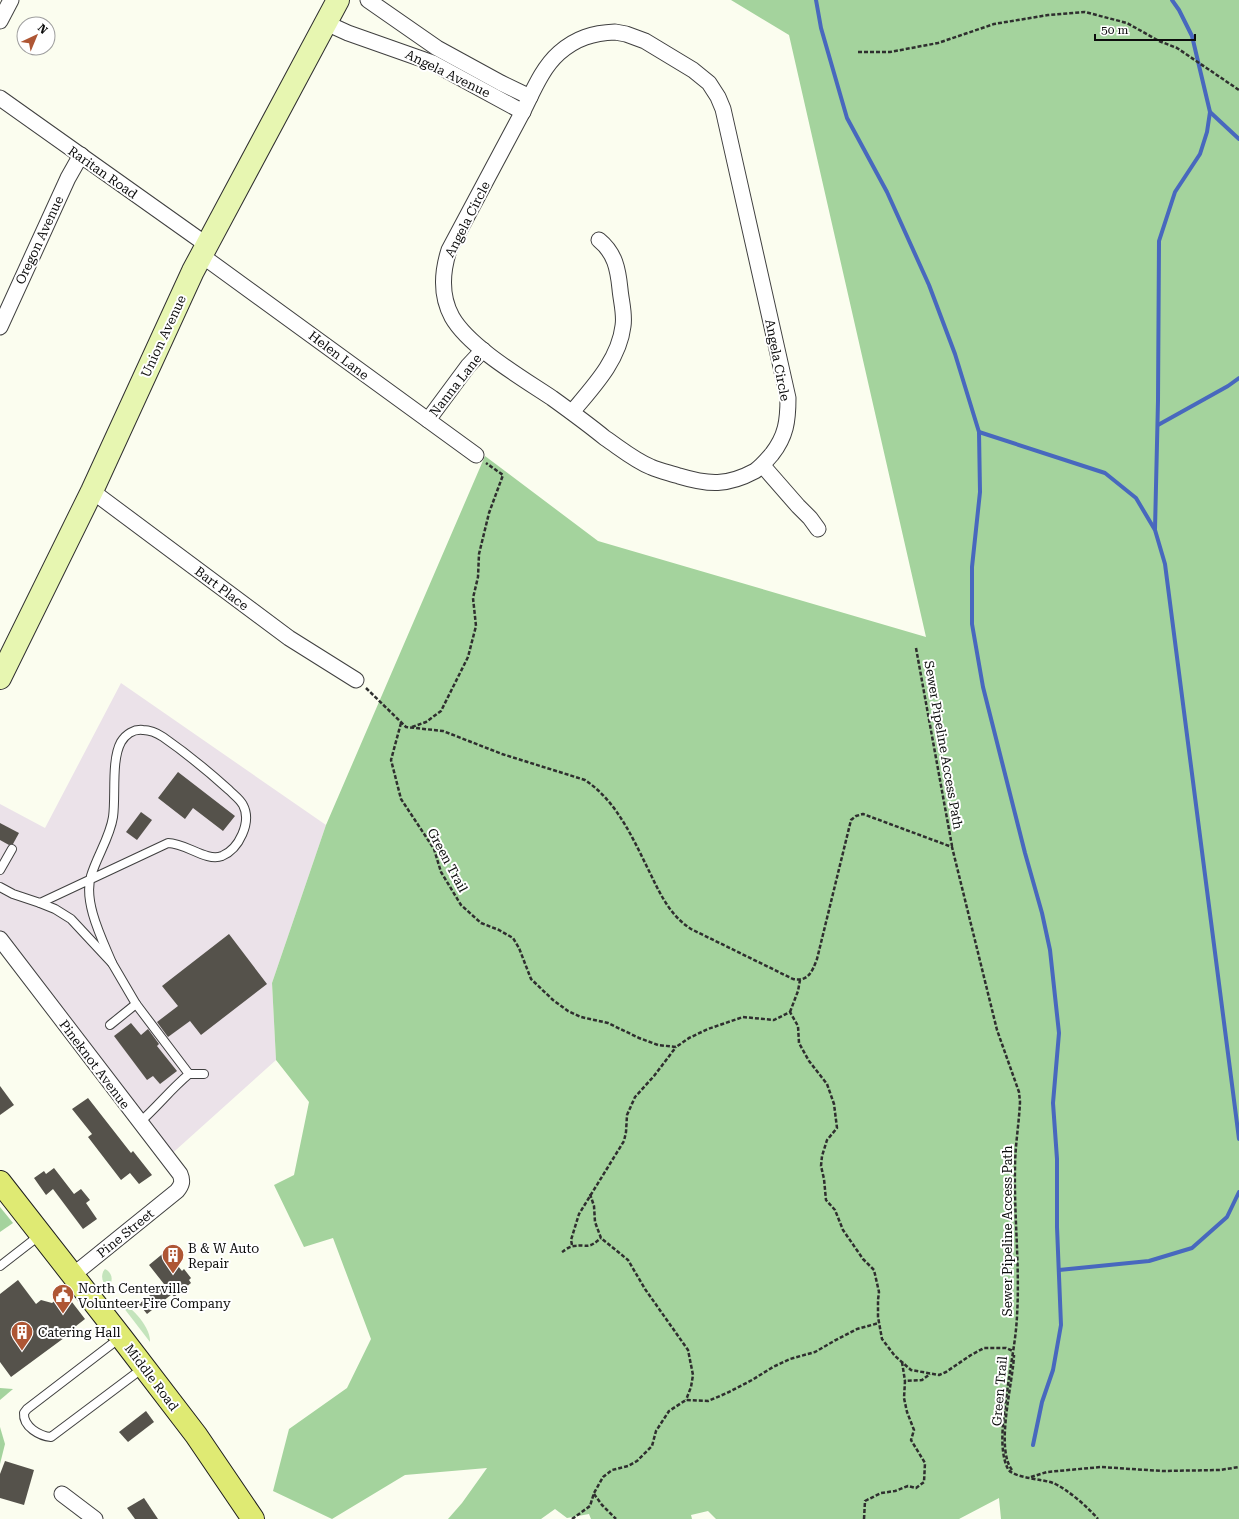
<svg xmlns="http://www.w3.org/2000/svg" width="1239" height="1519" font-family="'Roboto Serif',serif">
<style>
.industrial{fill:#ebe2e9}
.green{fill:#c4e4bc}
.forest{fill:#a4d39d}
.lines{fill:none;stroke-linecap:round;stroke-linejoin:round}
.stream{stroke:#4868be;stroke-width:4}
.building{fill:#55524b}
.lane-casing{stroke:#404040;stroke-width:10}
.street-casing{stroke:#404040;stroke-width:17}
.secondary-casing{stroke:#2f2f2f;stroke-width:24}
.primary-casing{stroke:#1e1e1e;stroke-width:24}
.path{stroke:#2f2f2f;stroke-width:2.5;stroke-dasharray:4 2;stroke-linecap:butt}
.lane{stroke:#fff;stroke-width:8}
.street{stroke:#fff;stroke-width:15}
.secondary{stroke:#e7f6b1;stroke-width:22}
.primary{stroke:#dfea73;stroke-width:22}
.labels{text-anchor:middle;stroke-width:4;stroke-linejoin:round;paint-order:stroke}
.street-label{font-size:13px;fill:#0d0d0d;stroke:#fff}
.poi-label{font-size:13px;fill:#0d0d0d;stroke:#fff;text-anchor:start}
</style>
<rect width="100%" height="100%" fill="#fbfdef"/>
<!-- industrial -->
<path class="industrial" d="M121,683L326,825L272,983L276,1060L167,1158L0,938V804L45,828Z"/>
<!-- green -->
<g class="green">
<path d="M105,1269C113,1273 114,1282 107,1288C102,1282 100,1275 105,1269Z"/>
<path d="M120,1303C133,1306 151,1329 150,1342Z"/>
</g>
<!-- forest -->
<g class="forest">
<path d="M731,0H1239V1519H1001L999,1498L959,1519H716L708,1511L691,1515L692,1519H591L589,1514L567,1518L555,1509L541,1519H448L462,1503L487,1468L405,1475L332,1519L273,1491L289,1429L347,1388L371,1339L333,1238L304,1247L274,1185L294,1175L309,1102L276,1060L272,983L326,825L485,456L598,541L926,637L789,35Z"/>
<path d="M0,1207L13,1223L0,1232Z"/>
<path d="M0,1388L13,1389L0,1400Z"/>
<path d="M0,1427L5,1444L0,1464Z"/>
</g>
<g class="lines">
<!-- stream -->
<g class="stream">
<path d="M816,0L821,28L847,118L887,192L929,285L955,354L979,432L980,492L972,567V624L983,687L1025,853L1042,913L1050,950L1059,1033L1053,1103L1057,1159V1227L1061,1325L1053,1370L1042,1402L1033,1445"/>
<path d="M1210,112L1239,139"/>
<path d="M1158,425L1228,386L1239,378"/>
<path d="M979,432L1105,473L1136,498L1155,530L1165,564L1239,1139"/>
<path d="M1155,529L1158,401L1159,241L1175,192L1200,154L1207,132L1210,112L1192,36L1179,10L1172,0"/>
<path d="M1059,1270L1149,1261L1192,1248L1227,1217L1239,1192"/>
</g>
</g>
<!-- building -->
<g class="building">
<path d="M178,772L235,816L223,831L193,808L185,819L158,798Z"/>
<path d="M141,812L152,820L137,840L126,832Z"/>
<path d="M0,823L19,833L13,844L9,845L0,840Z"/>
<path d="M229,934L267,984L201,1035L190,1021L168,1037L157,1022L178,1006L162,986Z"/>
<path d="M131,1023L141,1035L148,1029L159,1044L157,1046L177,1071L160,1084L153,1076L147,1080L114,1036Z"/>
<path d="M0,1086L14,1105L0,1115Z"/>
<path d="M88,1098L131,1153L133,1151L152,1175L139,1184L130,1173L121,1180L88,1137L92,1134L72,1109Z"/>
<path d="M54,1168L74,1194L81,1189L90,1200L86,1203L97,1219L83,1229L53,1189L46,1195L34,1178L44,1171L46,1174Z"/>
<path d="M166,1251L182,1271L184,1269L191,1278L189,1280L191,1283L174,1297L172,1294L147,1314L139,1304L164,1284L149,1265Z"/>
<path d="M18,1280L36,1304L41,1300L52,1303L65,1293L85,1319L67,1333L68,1335L11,1377L0,1362V1294Z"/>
<path d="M146,1411L154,1422L128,1442L119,1432Z"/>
<path d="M5,1461L34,1470L24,1505L0,1498V1474Z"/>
<path d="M144,1498L158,1519H135L127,1508Z"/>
</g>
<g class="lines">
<!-- lane casing -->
<g class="lane-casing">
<g id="lane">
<path d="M0,870L12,849"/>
<path d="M0,887L13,894L40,903L168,843C186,843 206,862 222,856C239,849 252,822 243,805C240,799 234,795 229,790C208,771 186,753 163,737C157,733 150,730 143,730C134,729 126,734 121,742C111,760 116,796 113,817C110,837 97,856 91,876C83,902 102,939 112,963"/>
<path d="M40,903L55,909L71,919L112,963L136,1004L189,1074H204"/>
<path d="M110,1025L136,1004"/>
<path d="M140,1122C157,1107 171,1089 189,1074"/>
<path d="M0,1266L40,1235"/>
<path d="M121,1337L27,1409L24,1413C23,1427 40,1436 51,1437L143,1368"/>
</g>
</g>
<!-- street casing -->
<g class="street-casing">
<g id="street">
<path d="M368,0L437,48L501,83L530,97"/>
<path d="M0,21L11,0"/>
<path d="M326,23L348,33L433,63L523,112"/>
<path d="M615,32L626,34L645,41L693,70L709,83L718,97L723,109L788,398C788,421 786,436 772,454C766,461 762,466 755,471C727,486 709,485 679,476C670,473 660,471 651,467C634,460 620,448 605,438C588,424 570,411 552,398C522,378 469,347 452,317C440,295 442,272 449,250C473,205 497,160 521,115C532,94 541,69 559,53C576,38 593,33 615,32Z"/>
<path d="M0,98L207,245"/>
<path d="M201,255L476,455"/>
<path d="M0,327L68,178L81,155"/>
<path d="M572,412C593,387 619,360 623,326C625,314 621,301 620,289C618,269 615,253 599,240"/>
<path d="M428,420L468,366L483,350"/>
<path d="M763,466L798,506L810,518L818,529"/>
<path d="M92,491L289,638L356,680"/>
<path d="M0,939L180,1174C183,1181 182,1185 177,1191L73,1275"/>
<path d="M62,1494L95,1519"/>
</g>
</g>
<!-- secondary casing -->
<g class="secondary-casing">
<path id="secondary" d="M0,678L92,491L193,271L338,0"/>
</g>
<!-- primary casing -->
<g class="primary-casing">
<path id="primary" d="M0,1182L121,1337L196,1435L253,1519"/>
</g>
<!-- path -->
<g class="path">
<path d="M858,52H890L938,43L994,24L1048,15L1085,12L1127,23L1159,41L1177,48L1239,90"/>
<path d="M916,648L952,846"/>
<path d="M366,688L406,727L443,731L502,754L585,780C618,802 634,841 651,875C661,896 671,916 691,929L793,979C808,982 812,972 817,959L851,820L856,816L863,814L952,847L997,1030L1019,1092L1020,1102C1019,1124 1015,1146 1015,1168C1014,1217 1020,1267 1017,1316C1016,1339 1011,1362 1008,1385C1005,1408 997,1448 1008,1469C1013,1478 1043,1479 1053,1483C1066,1488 1089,1508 1098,1519"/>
<path d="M401,723L391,760L401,799L434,849L441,872L461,905L481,923L499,930L513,938L519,948L531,979L553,1000L568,1011L581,1017L608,1023L639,1038L658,1045L676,1047L689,1038L708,1029L743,1017L774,1020L790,1012L798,1026L799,1043L809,1061L827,1084L834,1104L837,1128L827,1140L822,1156L821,1166L824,1179L826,1200L835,1210L843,1230L863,1259L874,1270L879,1292L878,1300V1317L882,1339L895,1356L911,1370L939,1375L946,1372L971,1355L984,1348H1006L1013,1351"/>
<path d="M412,727L426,722L441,711L468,657L476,626L473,598L478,577L479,554L489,513L503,475L486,463"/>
<path d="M790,1012L798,991L800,980"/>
<path d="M590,1194L594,1206L595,1222L601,1238L628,1260L645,1289L688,1350L693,1375L691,1387L686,1400"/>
<path d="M572,1245L571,1240L579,1214L624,1141L626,1132L627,1115L635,1097L654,1076L676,1047"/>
<path d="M562,1252C565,1250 570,1246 574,1246C589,1244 587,1250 601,1238"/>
<path d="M902,1362L905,1381"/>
<path d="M1012,1470C995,1448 1013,1383 1014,1355"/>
<path d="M1031,1477L1047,1472L1101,1467L1162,1471L1220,1470L1239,1467"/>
<path d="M594,1494L602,1505L616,1519"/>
<path d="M572,1519L590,1506L594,1493L603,1477L612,1470L628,1466L637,1461L652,1446L656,1431L669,1411L686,1400L708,1401L727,1393L752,1380L773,1367L790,1359L815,1352L834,1341L857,1329L879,1323"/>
<path d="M864,1519L865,1501L881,1493L895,1491L908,1486L916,1488L924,1482L925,1463L911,1440L914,1430L907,1412L904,1398L905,1381L922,1380L930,1374"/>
</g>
<!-- lane -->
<use href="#lane" class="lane"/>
<!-- street -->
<use href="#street" class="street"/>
<!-- secondary -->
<use href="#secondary" class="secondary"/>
<!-- primary -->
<use href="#primary" class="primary"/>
</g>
<!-- icons -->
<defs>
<g id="building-pin" transform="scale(1.15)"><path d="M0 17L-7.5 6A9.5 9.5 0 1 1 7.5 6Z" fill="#ae5634" stroke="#fff"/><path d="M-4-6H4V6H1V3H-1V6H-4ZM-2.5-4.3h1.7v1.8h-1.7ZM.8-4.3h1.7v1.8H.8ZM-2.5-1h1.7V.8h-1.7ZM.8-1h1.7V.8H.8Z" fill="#fff"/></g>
<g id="civic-pin" transform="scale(1.15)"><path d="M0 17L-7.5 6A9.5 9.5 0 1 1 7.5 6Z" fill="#ae5634" stroke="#fff"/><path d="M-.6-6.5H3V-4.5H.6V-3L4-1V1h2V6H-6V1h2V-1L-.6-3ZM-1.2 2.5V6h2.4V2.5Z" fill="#fff"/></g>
</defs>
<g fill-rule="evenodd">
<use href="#building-pin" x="173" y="1255"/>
<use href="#civic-pin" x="63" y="1295"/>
<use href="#building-pin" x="22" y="1332"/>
</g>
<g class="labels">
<!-- street labels -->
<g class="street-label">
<text transform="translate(448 73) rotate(26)" y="5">Angela Avenue</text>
<text transform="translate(103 172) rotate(35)" y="5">Raritan Road</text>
<text transform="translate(467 219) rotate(-63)" y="5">Angela Circle</text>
<text transform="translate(39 240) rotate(-65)" y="5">Oregon Avenue</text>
<text transform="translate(163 336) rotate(-65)" y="5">Union Avenue</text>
<text transform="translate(339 355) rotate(37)" y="5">Helen Lane</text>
<text transform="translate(778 360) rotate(79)" y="5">Angela Circle</text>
<text transform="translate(455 385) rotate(-52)" y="5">Nanna Lane</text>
<text transform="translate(222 588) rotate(37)" y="5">Bart Place</text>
<text transform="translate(944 745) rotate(80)" y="5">Sewer Pipeline Access Path</text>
<text transform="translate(448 860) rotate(62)" y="5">Green Trail</text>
<text transform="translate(95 1064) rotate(53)" y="5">Pineknot Avenue</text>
<text transform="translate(1007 1231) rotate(-90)" y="5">Sewer Pipeline Access Path</text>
<text transform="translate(125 1233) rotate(-39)" y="5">Pine Street</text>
<text transform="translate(152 1377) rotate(53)" y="5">Middle Road</text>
<text transform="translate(999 1391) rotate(-85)" y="5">Green Trail</text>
</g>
<!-- poi labels -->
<g class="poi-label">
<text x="188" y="1253">B &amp; W Auto<tspan x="188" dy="15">Repair</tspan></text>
<text x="78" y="1293">North Centerville<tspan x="78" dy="15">Volunteer Fire Company</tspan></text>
<text x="38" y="1337">Catering Hall</text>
</g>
</g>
<!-- north arrow -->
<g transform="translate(36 36) rotate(44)"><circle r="19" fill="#ffffff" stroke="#9e9e9e"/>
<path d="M0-3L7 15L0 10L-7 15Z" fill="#ae5634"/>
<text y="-6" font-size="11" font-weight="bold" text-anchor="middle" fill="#0d0d0d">N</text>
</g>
<!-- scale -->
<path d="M1095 34v6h100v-6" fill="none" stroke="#0d0d0d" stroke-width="2"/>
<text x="1101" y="34" font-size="12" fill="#0d0d0d" stroke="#ffffff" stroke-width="3" paint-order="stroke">50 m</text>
</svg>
